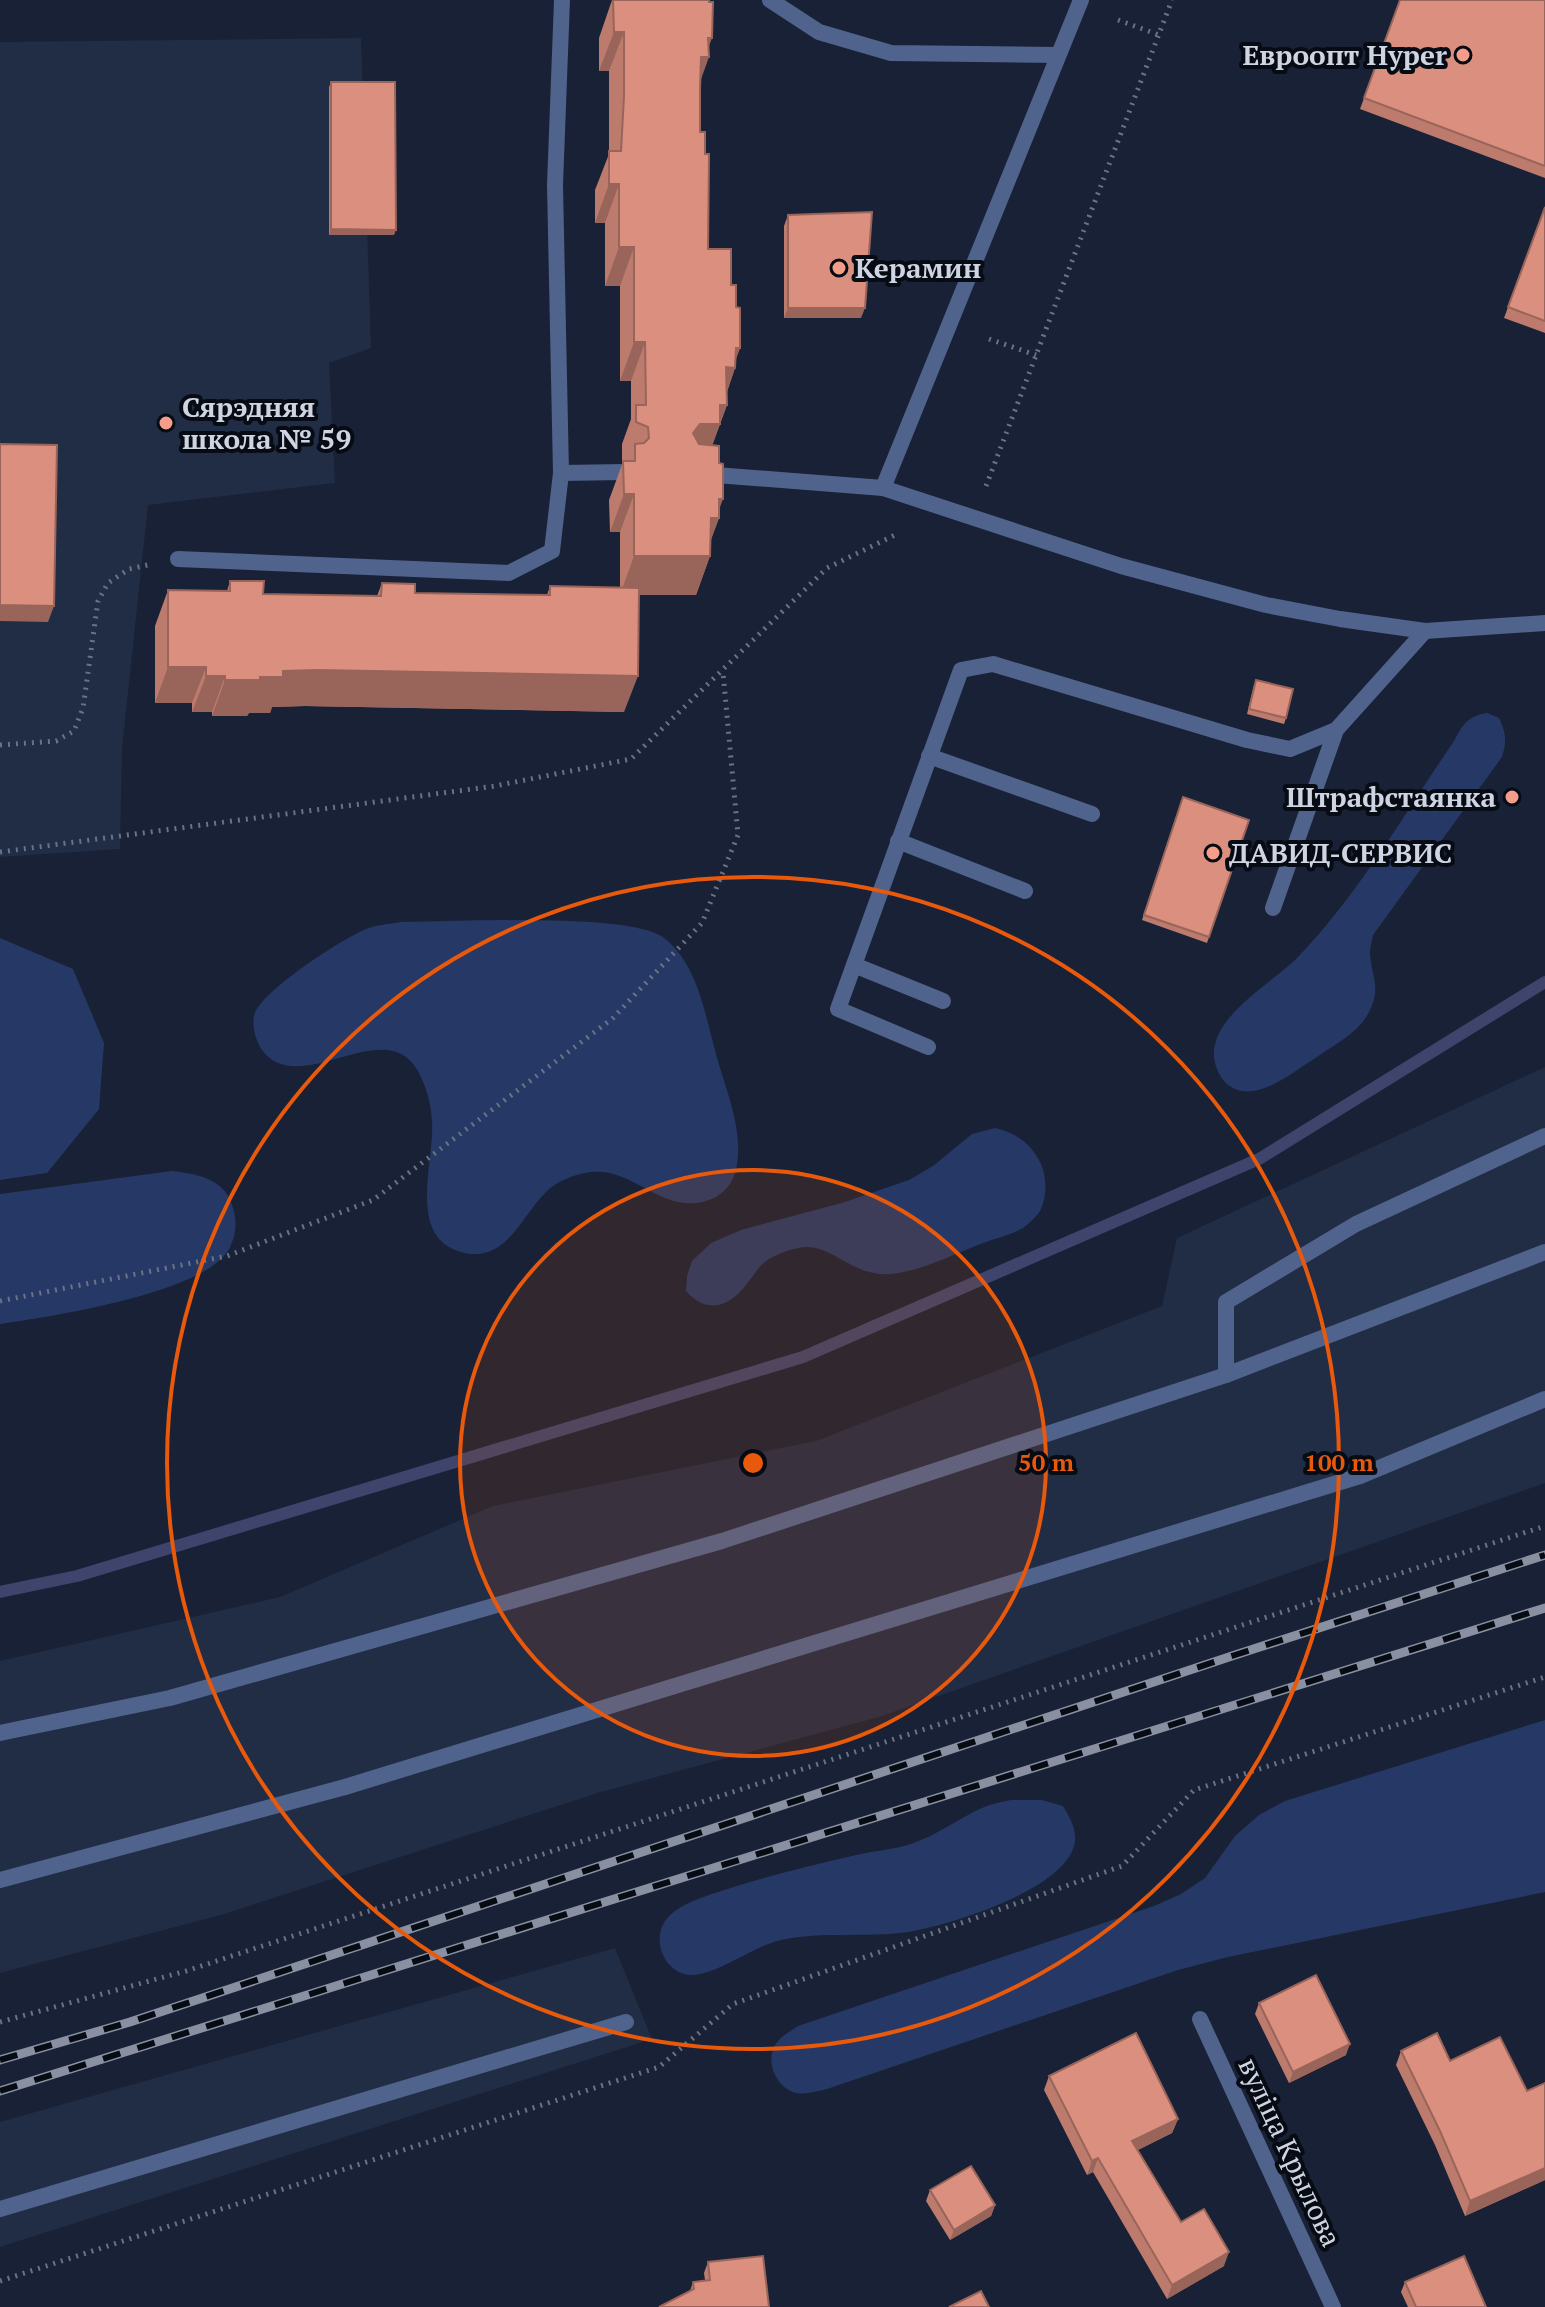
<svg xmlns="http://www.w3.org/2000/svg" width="1545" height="2307" font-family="'PT Serif',serif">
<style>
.built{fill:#212c45}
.green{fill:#263966}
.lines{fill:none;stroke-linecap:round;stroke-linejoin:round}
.stream{stroke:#3e446c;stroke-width:12}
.path{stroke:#6b7283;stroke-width:5;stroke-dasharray:2 6;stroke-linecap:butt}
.service{stroke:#50638c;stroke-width:16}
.minor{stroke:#50638c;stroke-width:16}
.rail-casing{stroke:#8990a1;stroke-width:9}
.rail{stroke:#070b14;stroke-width:6;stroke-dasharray:18;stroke-linecap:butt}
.wall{fill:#bc7b6d}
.shaded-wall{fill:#996459}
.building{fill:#db8f7f;stroke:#996459;stroke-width:2}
.ring{fill:none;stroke:#e8590c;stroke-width:4}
.poi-dot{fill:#f49d8b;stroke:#070b14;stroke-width:3}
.labels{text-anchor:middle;stroke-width:8;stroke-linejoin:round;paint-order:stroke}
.poi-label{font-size:28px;font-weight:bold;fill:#ced4e2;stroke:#070b14;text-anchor:start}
.street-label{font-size:28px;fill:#ced4e2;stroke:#070b14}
.centre{fill:#e8590c;stroke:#070b14;stroke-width:4}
.ring-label{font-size:24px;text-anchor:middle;font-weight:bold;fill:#e8590c;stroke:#070b14;stroke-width:8;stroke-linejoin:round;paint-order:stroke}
</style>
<rect width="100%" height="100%" fill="#182135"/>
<!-- built -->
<g class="built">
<path d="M361,38L371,348L329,363L335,483L148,505L122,749L120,849L0,857V42Z"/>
<path d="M1545,1067V1483L879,1717L601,1792L221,1915L0,1973V1661L280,1597L493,1506L816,1441L1162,1306L1177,1238Z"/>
<path d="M615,1948L652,2039L0,2247V2122Z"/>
</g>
<!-- green -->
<g class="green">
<path d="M1487,713L1499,718C1506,733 1507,741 1502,757L1373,935C1372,941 1370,947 1370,953C1371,976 1382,987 1369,1012C1359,1033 1332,1046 1314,1059C1291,1073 1254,1106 1227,1084C1220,1078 1215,1067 1214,1057C1211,1016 1271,984 1297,958C1359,894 1404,814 1454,741C1463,724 1468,716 1487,713Z"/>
<path d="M401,922C450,922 632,912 664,938C698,964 705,1015 716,1054C726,1091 746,1135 735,1173C731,1187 720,1197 706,1201C662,1214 633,1167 591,1172C575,1174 557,1181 546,1192C520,1218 504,1267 458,1251C407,1234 435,1160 432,1121C431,1104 427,1089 419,1073C387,1010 300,1101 262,1050C256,1041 252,1028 254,1016C259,992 342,939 366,929C376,925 389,924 401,922Z"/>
<path d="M0,938L73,969L104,1043L99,1109L47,1173L0,1180Z"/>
<path d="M995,1128C1016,1133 1031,1143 1041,1164C1047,1177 1047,1198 1040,1211C1037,1216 1028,1225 1023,1228C1011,1235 996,1238 983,1243C954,1254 922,1271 891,1274C853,1277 834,1246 805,1247C793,1248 775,1254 765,1262C757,1268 753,1277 746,1285C728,1308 706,1314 686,1291L687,1276L692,1261L711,1243L741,1230L845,1202L909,1180L933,1166L972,1134Z"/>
<path d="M172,1171C196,1174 224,1178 232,1205C237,1219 237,1233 230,1247C209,1293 48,1317 0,1324V1194Z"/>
<path d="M1545,1720V1892L1228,1957L1178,1970L827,2089C817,2091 805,2095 796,2093C777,2088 766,2064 774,2047C779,2037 789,2032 798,2026L1154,1906L1181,1894L1205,1878L1235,1836L1259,1815L1285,1801Z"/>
<path d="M1011,1800H1042L1063,1806C1070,1818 1078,1831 1074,1846C1061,1891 950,1925 908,1932C866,1938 823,1931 781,1940C754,1946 715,1976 691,1975C666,1974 651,1942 665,1921C676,1906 695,1900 712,1894C758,1878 805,1867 852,1856C872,1851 892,1850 911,1844C937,1835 958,1819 982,1808C991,1804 1001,1802 1011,1800Z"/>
</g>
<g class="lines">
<!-- stream -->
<path class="stream" d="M0,1592L77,1576L803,1357L1259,1159L1545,982"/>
<!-- path -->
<g class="path">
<path d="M1118,20L1159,35"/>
<path d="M989,339L1036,355"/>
<path d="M986,486L1172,0"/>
<path d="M0,745L56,741L74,731L83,708L98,601L108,583L129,569L152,564"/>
<path d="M0,852L495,786L631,759L827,568L897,534"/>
<path d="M0,1301L227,1256L373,1200L613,1018L702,923L738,835L723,672"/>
<path d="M0,2022L186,1971L1545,1526"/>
<path d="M0,2281L659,2067L733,2004L1122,1866L1194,1790L1545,1677"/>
</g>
<!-- service -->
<g class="service">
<path d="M770,0L819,32L891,53L1058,55"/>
<path d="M561,473L555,185L562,0"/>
<path d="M703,474L883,488L1121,566L1266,605L1340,619L1425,631L1545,623"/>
<path d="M883,488L1081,0"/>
<path d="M178,559L509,573L552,551L561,473L625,472"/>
<path d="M929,756L1092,814"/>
<path d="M898,841L1025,891"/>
<path d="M1273,908L1336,730L1425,631"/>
<path d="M854,965L943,1001"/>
<path d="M928,1047L838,1009L961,670L993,664L1247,740L1290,749L1336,730"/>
<path d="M1226,1375V1302L1356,1224L1545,1136"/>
<path d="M0,1733L170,1698L722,1541L1226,1375L1545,1252"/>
<path d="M0,1880L345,1787L1360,1476L1545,1399"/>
<path d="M0,2209L626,2022"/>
</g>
<!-- minor -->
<path class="minor" d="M1200,2019L1333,2307"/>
<!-- rail casing -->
<g class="rail-casing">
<g id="rail">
<path d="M0,2060L130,2022L1235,1655L1545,1555"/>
<path d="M0,2091L1545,1608"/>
</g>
</g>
<!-- rail -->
<use href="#rail" class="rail"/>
</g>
<!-- wall -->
<g class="wall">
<path d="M612,0H709L708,48L700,81V132L708,249L731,285L736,307L740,348L736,359L735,368L727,392V405L712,445L719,518L710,542V556L696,595H639L624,712L305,706L272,707L270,713H249L247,716H212V712H192V703H155V626L168,590L227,591L230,581L263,594L377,596L382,583L415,593L547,595L550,586L620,588V532H610L609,500L623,462L622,461V444L631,419V381H620V286H605V223H595V190L609,154V71H599V38Z"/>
<path d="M1400,0H1545V178L1360,109Z"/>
<path d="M331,82L394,235H329V87Z"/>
<path d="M1545,207V333L1504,318Z"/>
<path d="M788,215L861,318H784V226Z"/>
<path d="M1254,685L1286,718L1284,724L1247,714Z"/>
<path d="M1183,797L1249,820L1207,943L1142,920Z"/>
<path d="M1259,2003L1346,2055L1289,2083L1255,2014Z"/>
<path d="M1401,2051L1450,2061L1527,2091L1545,2083V2180L1465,2216L1435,2145L1396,2065Z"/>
<path d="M1049,2076L1178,2119L1172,2133L1138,2150L1181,2222L1224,2266L1167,2299L1093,2172L1087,2175L1044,2090Z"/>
<path d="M930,2190L995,2205L991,2216L950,2240L926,2201Z"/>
<path d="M708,2262L769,2307L690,2291L693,2282L705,2280L704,2273Z"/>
<path d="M1405,2282L1486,2307H1408L1401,2292Z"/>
</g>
<!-- shaded-wall -->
<g class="shaded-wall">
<path d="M614,32H624L609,71H599Z"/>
<path d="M708,38H712L705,57H709L695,96H686Z"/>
<path d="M609,184H619L605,223H595Z"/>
<path d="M331,229L396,230L394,235H329Z"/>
<path d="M619,247H634L620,286H605Z"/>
<path d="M788,308H865L861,318H784Z"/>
<path d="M634,342H645L631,381H620Z"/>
<path d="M736,348H740L732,368H735L722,405H727L706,463L693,433L700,424Z"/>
<path d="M624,494H634L620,532H610Z"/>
<path d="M719,499H723L716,518H719L705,556H710L696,595H620L634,556Z"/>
<path d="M0,605L54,606L48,622L0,621Z"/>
<path d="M168,667H206L192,703H155Z"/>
<path d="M318,670L638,676L624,712L305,706L272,707L270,713H249L247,716H212L225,680L260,677L283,671Z"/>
<path d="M206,676H225L212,712H192Z"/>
<path d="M1350,2044L1346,2055L1289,2083L1293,2072Z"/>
<path d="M1178,2119L1172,2133L1127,2155L1132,2141Z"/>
<path d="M1098,2158L1093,2172L1087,2175L1092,2161Z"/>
<path d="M1545,2168V2180L1465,2216L1470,2201Z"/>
<path d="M995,2205L991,2216L950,2240L954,2230Z"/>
<path d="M1229,2252L1224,2266L1167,2299L1172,2285Z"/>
</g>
<!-- building -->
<g class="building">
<path d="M613,0H709V2H713L712,38H708L709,57H701L700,90V132H705V154H709L708,249H731V285H736V307L740,308V348H736L735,368L726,367L727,405H720V424H700L693,433L699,444L719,446V463L723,464V499H719V518H711L710,556H634V494H624L623,461H635V444L644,443L649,438L648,427L636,422V405H646L645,342H634V247H619V184H609V151H621L624,96V32H614Z"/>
<path d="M1400,0H1545V166L1364,98Z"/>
<path d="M331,82H395L396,230L331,229Z"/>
<path d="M1545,207V321L1508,307Z"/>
<path d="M872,212L865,308H788V215Z"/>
<path d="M0,444L57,445L54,606L0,605Z"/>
<path d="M230,581H264L263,594L381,596L382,583L415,584V593L550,595V586L639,588L638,676L318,670L283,671V677H260V680H225V676H206V667H168V590L230,591Z"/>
<path d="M1256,680L1293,689L1286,718L1249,709Z"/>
<path d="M1183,797L1249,820L1209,937L1144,915Z"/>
<path d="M1316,1975L1350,2044L1293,2072L1259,2003Z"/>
<path d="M1136,2033L1178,2119L1132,2141L1181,2222L1204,2209L1229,2252L1172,2285L1098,2158L1092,2161L1049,2076Z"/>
<path d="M1437,2033L1450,2061L1500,2037L1527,2091L1545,2083V2168L1470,2201L1440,2131L1401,2051Z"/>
<path d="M971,2166L995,2205L954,2230L930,2190Z"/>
<path d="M763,2256L769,2307H659L694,2289L693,2282L710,2280L708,2262Z"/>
<path d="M1464,2256L1486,2307H1416L1405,2282Z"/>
<path d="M981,2291L989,2307H949Z"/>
</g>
<!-- distance rings -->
<circle cx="753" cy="1463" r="293" fill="#e8590c" fill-opacity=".12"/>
<g class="ring">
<circle cx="753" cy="1463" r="293"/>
<circle cx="753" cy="1463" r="586"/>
</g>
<!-- markers -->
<g class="poi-dot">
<circle cx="1463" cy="55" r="8"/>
<circle cx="839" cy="268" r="8"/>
<circle cx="166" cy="423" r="8"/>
<circle cx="1512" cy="797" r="8"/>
<circle cx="1213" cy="853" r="8"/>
</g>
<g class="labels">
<!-- poi labels -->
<g class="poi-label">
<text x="1447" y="65" text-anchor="end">Евроопт Hyper</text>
<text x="855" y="278">Керамин</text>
<text x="182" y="417">Сярэдняя<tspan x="182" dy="32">школа № 59</tspan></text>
<text x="1496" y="807" text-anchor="end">Штрафстаянка</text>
<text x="1229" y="863">ДАВИД-СЕРВИС</text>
</g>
<!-- street labels -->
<g class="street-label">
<text transform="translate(1290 2152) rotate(65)" y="10">вуліца Крылова</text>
</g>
</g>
<circle cx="753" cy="1463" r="12" class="centre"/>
<g class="ring-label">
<text x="1046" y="1471">50 m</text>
<text x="1339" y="1471">100 m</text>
</g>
</svg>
